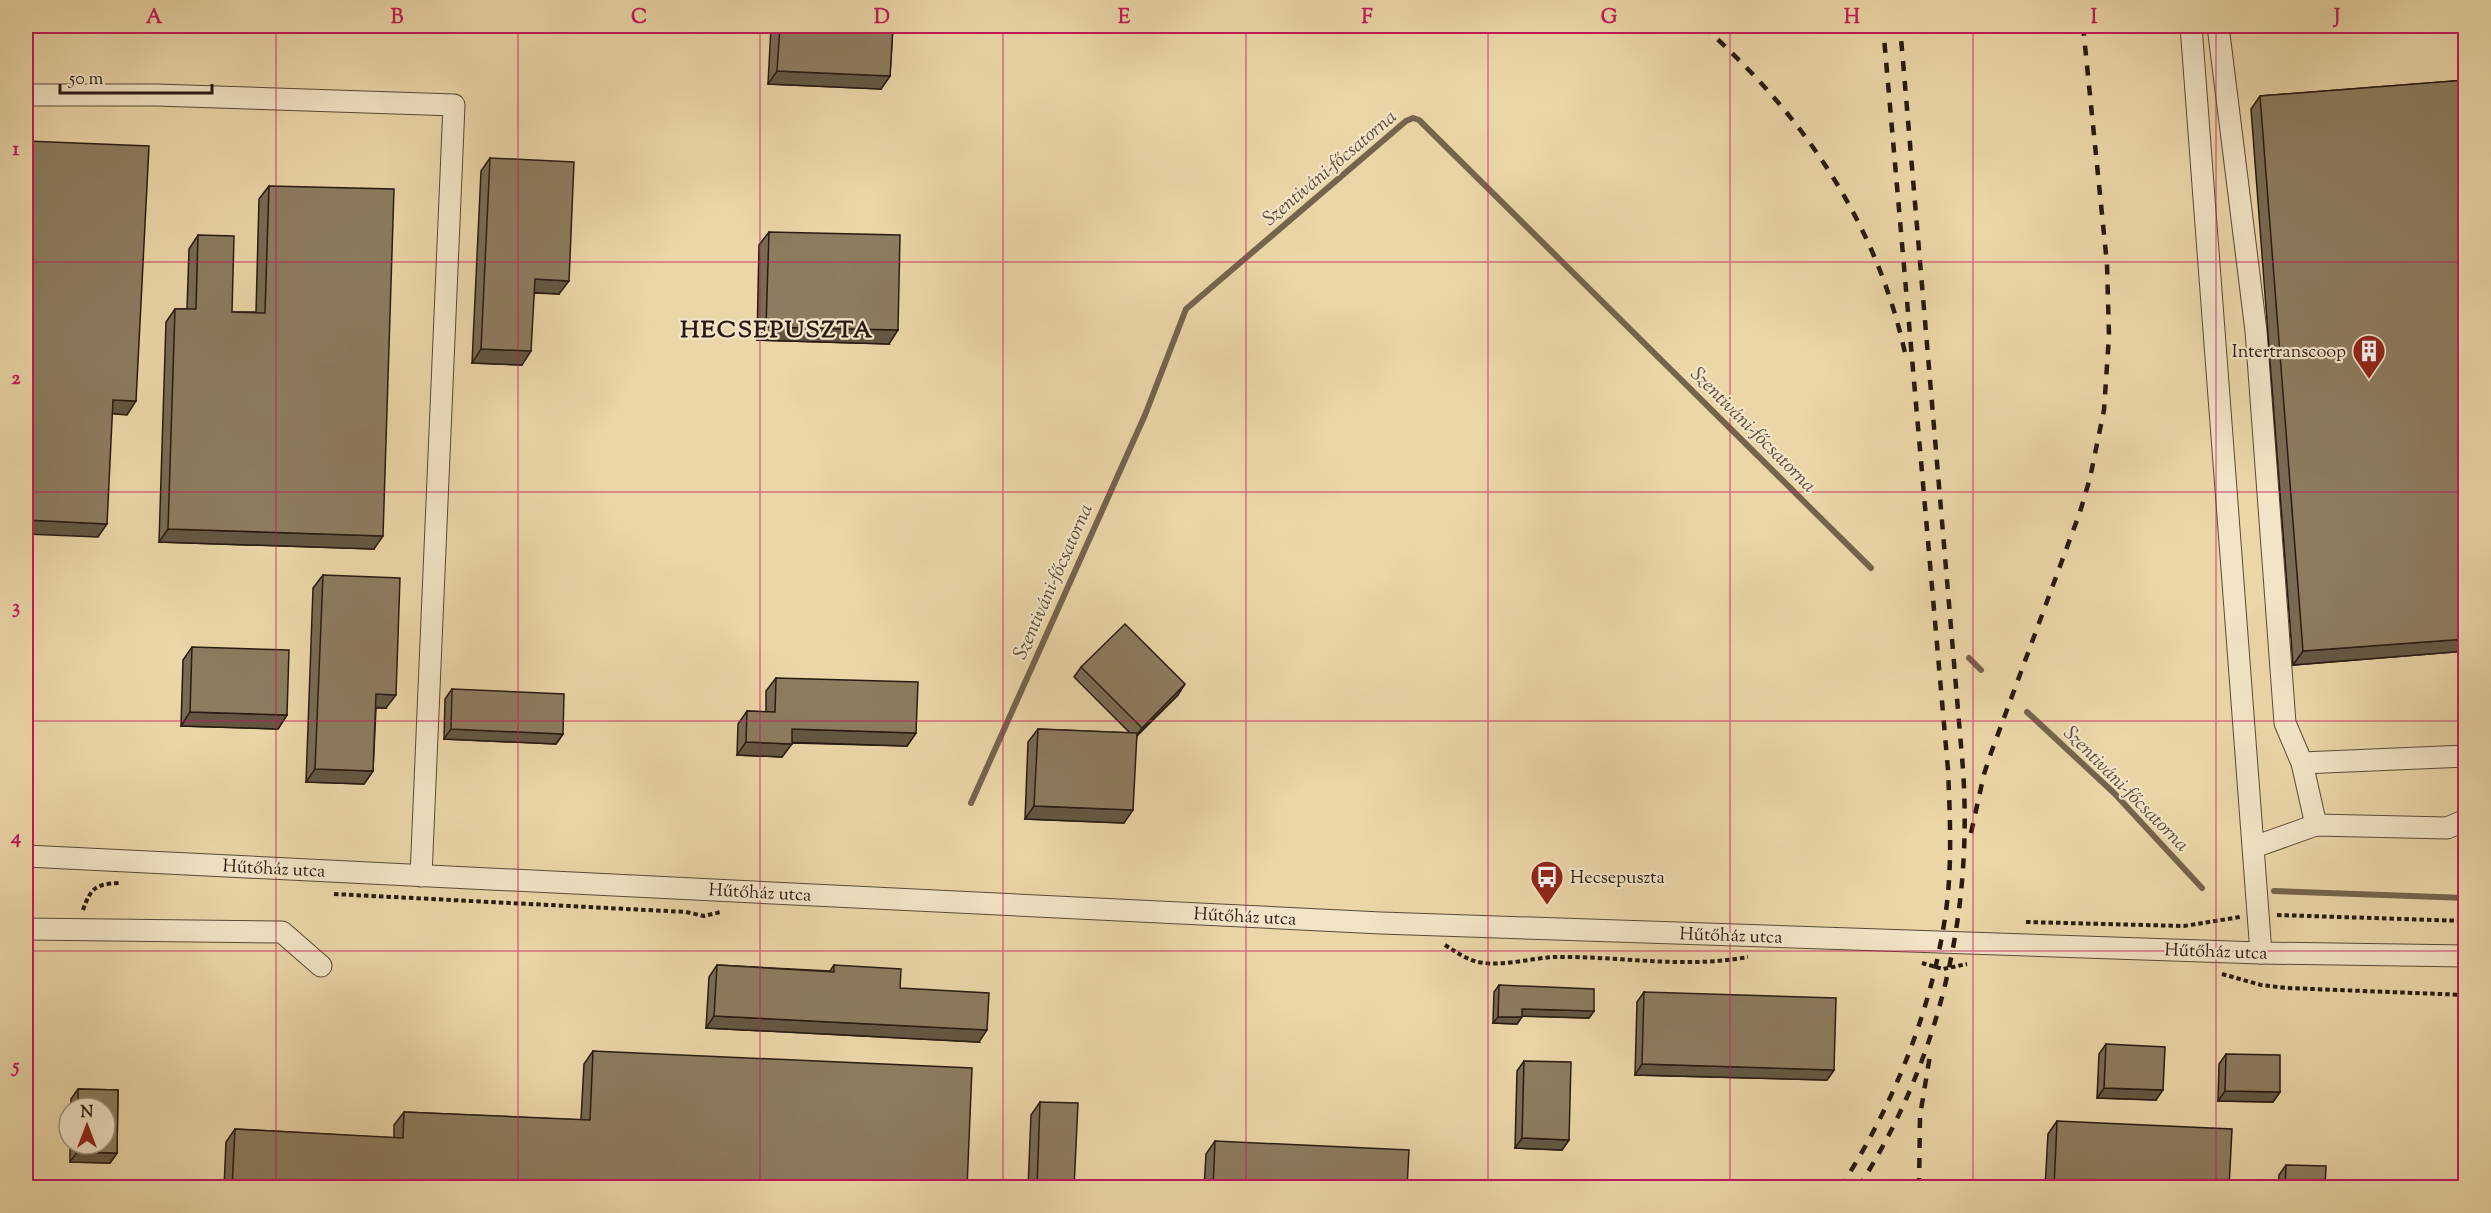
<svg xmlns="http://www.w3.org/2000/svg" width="2491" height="1213" font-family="'Sorts Mill Goudy',serif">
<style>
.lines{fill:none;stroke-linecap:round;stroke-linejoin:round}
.stream{stroke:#75644d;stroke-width:6}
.minor-casing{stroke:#594938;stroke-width:23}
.path{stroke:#281a12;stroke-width:4;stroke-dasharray:4.5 3;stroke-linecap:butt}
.minor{stroke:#f2e4c6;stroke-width:21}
.rail{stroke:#281a12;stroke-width:4.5;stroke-dasharray:10 10;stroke-linecap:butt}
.wall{fill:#796b53;stroke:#281a12;stroke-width:1.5}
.shaded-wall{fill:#635743;stroke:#281a12;stroke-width:1.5}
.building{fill:#8d7c60;stroke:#281a12;stroke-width:1.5}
.grid{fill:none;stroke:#c2185b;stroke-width:1.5;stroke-opacity:0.55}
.labels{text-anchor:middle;stroke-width:4.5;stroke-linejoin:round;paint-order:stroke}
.poi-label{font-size:18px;fill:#281a12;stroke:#f2e4c6;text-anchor:end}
.street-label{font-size:18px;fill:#281a12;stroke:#f2e4c6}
.water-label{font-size:20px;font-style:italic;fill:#5c4c3a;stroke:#f2e4c6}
.district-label{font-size:24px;font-weight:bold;letter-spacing:1.5px;fill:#281a12;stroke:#f2e4c6}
.neatline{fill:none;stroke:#c2185b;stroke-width:2}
.grid-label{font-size:20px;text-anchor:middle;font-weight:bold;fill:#c2185b}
</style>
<rect width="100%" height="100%" fill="#ebd6a8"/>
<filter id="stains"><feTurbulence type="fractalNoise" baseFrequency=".00333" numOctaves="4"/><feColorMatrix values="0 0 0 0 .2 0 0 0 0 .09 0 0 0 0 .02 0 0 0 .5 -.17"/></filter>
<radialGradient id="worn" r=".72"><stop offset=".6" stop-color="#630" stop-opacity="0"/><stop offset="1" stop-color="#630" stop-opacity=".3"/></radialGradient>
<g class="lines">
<!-- stream -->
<g class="stream">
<path d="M1969,658L1981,670"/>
<path d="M2027,712L2114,793L2202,888"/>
<path d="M971,803L1145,415L1186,309L1406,121L1413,118L1419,120L1871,568"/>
<path d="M2274,891L2466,898"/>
</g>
<!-- minor casing -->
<g class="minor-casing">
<g id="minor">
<path d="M2191,26L2261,953"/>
<path d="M2218,26L2256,331L2285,723L2302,763L2316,825"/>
<path d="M26,95H156L454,105L421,876"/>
<path d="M2302,763L2466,756"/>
<path d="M2254,847L2316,825L2447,828L2466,820"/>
<path d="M26,856L1381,923L2261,953L2466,956"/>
<path d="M26,929L282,932L321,966"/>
</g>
</g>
<!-- path -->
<g class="path">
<path d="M334,894L686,912L704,916L721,912"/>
<path d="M83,910C91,887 96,884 120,883"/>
<path d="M2277,915L2466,921"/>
<path d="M2026,922L2184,926L2240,917"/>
<path d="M1445,945C1456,952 1466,959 1478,962C1502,967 1531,958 1555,957C1620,956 1684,969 1748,957"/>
<path d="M1922,963L1943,969L1967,964"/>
<path d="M2222,974L2261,985L2287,988L2466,995"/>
</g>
<!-- minor -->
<use href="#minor" class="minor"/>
<!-- rail -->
<g class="rail">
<path d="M1703,26C1802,114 1876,221 1905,353"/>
<path d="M1971,833L1984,774L1991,753L2080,512L2090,478L2104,410L2109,336L2107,264L2083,26"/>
<path d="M1840,1188C1895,1104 1935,1002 1947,903C1952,859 1950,814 1948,770L1883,26"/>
<path d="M1858,1188C1939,1062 1973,917 1963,769L1900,26"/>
<path d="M1919,1188L1920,1116L1930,1055"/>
</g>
</g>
<!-- wall -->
<g class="wall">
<path d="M771,26H893L890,76L881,89L768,84Z"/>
<path d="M2466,80V651L2293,665L2251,109L2260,96Z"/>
<path d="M490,158L559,294L534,293L522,365L472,363L481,171Z"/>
<path d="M269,186L374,549L159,542L166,322L175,309H187L189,249L198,235L232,312H256L259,199Z"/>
<path d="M769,232L889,344L757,340L759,245Z"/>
<path d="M323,575L386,708H376L373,771L364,784L306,782L313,588Z"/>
<path d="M192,647L287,715L278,729L181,726L183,660Z"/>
<path d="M1081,667L1178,695L1137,736L1124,823L1025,819L1028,742L1038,729L1130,733L1074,677Z"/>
<path d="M776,678L916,733L907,746L792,743L782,757L737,755L738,724L747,711L766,712V691Z"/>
<path d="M452,689L563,734L556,744L444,739L445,699Z"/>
<path d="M717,965L830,971L834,965L900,988L979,1042L706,1028L709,977Z"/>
<path d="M1499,985L1594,1011L1589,1018L1522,1016L1517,1024L1493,1023L1494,992Z"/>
<path d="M1644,992L1834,1070L1827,1080L1635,1075L1637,1002Z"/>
<path d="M2106,1044L2156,1100L2097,1098L2099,1054Z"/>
<path d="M593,1051L967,1188H224L226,1142L235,1129L394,1138V1125L404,1112L581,1120L584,1064Z"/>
<path d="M2226,1054L2280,1092L2273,1102L2218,1101L2219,1064Z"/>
<path d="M1524,1061L1569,1140L1562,1150L1515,1148L1517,1071Z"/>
<path d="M78,1089L118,1090L117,1153L110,1163L70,1162V1144H105V1108H71V1099Z"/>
<path d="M1040,1102L1074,1188H1028L1031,1115Z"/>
<path d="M2057,1121L2229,1188H2045L2048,1134Z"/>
<path d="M1215,1141L1407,1188H1204L1206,1154Z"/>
<path d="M2286,1165L2325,1188H2278L2279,1175Z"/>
</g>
<!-- shaded-wall -->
<g class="shaded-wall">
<path d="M777,71L890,76L881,89L768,84Z"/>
<path d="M535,279L569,281L559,294L525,292Z"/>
<path d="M766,327L898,330L889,344L757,340Z"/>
<path d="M481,349L531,351L522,365L472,363Z"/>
<path d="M113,400L136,401L127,415L104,413Z"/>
<path d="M26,520L107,524L98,537L26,534Z"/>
<path d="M168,529L383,536L374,549L159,542Z"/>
<path d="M2466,639V651L2293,665L2303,651Z"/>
<path d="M1185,684L1178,695L1134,738L1142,728Z"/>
<path d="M376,694L396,695L386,708L367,707Z"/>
<path d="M190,712L287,715L278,729L181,726Z"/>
<path d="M451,729L563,734L556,744L444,739Z"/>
<path d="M792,729L916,733L907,746L783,742Z"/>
<path d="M746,742L792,744L782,757L737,755Z"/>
<path d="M315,769L373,771L364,784L306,782Z"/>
<path d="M1034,806L1133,810L1124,823L1025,819Z"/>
<path d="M1522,1009L1594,1011L1589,1018L1518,1016Z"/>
<path d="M714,1016L987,1030L979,1042L706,1028Z"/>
<path d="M1498,1017H1522L1517,1024L1493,1023Z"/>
<path d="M1642,1064L1834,1070L1827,1080L1635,1075Z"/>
<path d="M2104,1088L2163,1090L2156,1100L2097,1098Z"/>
<path d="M2225,1091L2280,1092L2273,1102L2218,1101Z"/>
<path d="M1522,1138L1569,1140L1562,1150L1515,1148Z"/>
<path d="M77,1152L117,1153L110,1163L70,1162Z"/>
</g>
<!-- building -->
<g class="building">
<path d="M780,26H893L890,76L777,71Z"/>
<path d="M2466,80V639L2303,651L2260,96Z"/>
<path d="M26,141L149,146L136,401L113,400L107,524L26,520Z"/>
<path d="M490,158L574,162L569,281L535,279L531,351L481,349Z"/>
<path d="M269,186L394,189L383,536L168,529L175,309H196L198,235L234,236L232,312L265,313Z"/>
<path d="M769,232L900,235L898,330L766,327Z"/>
<path d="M323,575L400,578L396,695L376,694L373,771L315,769Z"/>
<path d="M1125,624L1185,684L1142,728L1081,667Z"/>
<path d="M192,647L289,650L287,715L190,712Z"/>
<path d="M776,678L918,682L916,733L792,729V744L746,742L747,711L775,712Z"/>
<path d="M452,689L564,694L563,734L451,729Z"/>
<path d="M1038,729L1137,733L1133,810L1034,806Z"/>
<path d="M717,965L834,972V965L901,969L900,988L989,993L987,1030L714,1016Z"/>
<path d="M1499,985L1594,989V1011L1522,1009V1017H1498Z"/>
<path d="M1644,992L1836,998L1834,1070L1642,1064Z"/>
<path d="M2106,1044L2165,1047L2163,1090L2104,1088Z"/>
<path d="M593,1051L972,1068L967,1188H232L235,1129L403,1138L404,1112L590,1120Z"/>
<path d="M2226,1054L2280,1055V1092L2225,1091Z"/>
<path d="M1524,1061L1571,1062L1569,1140L1522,1138Z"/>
<path d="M78,1089L118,1090L117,1153L77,1152V1144H105V1108H78Z"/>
<path d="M1040,1102L1078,1103L1074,1188H1037Z"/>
<path d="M2057,1121L2232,1129L2229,1188H2054Z"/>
<path d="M1215,1141L1409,1150L1407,1188H1213Z"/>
<path d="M2286,1165L2326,1166L2325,1188H2285Z"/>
</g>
<!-- grid -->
<path class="grid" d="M276,26V1188M518,26V1188M760,26V1188M1003,26V1188M1246,26V1188M1488,26V1188M1730,26V1188M1973,26V1188M2216,26V1188M26,262H2466M26,492H2466M26,721H2466M26,951H2466"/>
<!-- icons -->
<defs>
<g id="building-pin" transform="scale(1.725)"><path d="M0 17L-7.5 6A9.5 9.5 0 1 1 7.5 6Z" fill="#8f2418" stroke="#f2e4c6"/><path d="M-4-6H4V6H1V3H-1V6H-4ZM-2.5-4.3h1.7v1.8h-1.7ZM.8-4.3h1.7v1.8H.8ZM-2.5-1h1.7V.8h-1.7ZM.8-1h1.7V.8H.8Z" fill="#fff"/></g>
<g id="bus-pin" transform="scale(1.725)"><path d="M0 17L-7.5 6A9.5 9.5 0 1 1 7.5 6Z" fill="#8f2418" stroke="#f2e4c6"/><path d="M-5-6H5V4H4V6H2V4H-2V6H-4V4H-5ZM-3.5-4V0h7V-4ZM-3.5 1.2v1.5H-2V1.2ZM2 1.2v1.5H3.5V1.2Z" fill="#fff"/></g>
</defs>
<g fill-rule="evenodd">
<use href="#building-pin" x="2369" y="351"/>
<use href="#bus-pin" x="1547" y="877"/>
</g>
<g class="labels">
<!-- poi labels -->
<g class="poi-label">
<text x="2346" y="357">Intertranscoop</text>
<text x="1570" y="883" text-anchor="start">Hecsepuszta</text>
</g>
<!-- street labels -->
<g class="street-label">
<text transform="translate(274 868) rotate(3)" y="6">Hűtőház utca</text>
<text transform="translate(760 892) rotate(3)" y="6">Hűtőház utca</text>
<text transform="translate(1245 916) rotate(3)" y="6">Hűtőház utca</text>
<text transform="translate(1731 935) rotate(2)" y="6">Hűtőház utca</text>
<text transform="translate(2216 951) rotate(2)" y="6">Hűtőház utca</text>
</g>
<!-- water labels -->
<g class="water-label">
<text transform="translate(1329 167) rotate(-40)" y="7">Szentiváni-főcsatorna</text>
<text transform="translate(1754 429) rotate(45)" y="7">Szentiváni-főcsatorna</text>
<text transform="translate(1052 581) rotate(-66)" y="7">Szentiváni-főcsatorna</text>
<text transform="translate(2127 788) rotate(45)" y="7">Szentiváni-főcsatorna</text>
</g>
<!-- district labels -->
<g class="district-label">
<text x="777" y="337">HECSEPUSZTA</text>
</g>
</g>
<!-- margin -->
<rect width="2491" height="1213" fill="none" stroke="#ebd6a8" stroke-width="66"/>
<!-- north arrow -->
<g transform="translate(87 1126)"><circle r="28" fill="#f2e4c6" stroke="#a1937e" stroke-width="1.5"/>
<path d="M0-4.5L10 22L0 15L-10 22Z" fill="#8f2418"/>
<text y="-9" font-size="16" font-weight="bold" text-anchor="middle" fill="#281a12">N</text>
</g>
<!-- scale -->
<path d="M60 84v9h152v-9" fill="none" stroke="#281a12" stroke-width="3"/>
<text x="69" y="84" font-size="18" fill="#281a12" stroke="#f2e4c6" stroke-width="4.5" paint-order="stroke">50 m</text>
<rect x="33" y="33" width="2425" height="1147" class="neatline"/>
<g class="grid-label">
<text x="154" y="23">A</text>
<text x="397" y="23">B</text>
<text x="639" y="23">C</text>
<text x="882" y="23">D</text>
<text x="1124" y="23">E</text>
<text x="1367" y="23">F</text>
<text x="1609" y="23">G</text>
<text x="1852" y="23">H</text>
<text x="2094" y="23">I</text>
<text x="2337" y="23">J</text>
<text x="16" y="155">1</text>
<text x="16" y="384">2</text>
<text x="16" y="613">3</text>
<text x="16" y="843">4</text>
<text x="16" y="1072">5</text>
</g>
<rect width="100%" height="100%" filter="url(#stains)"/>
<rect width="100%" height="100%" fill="url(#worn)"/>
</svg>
